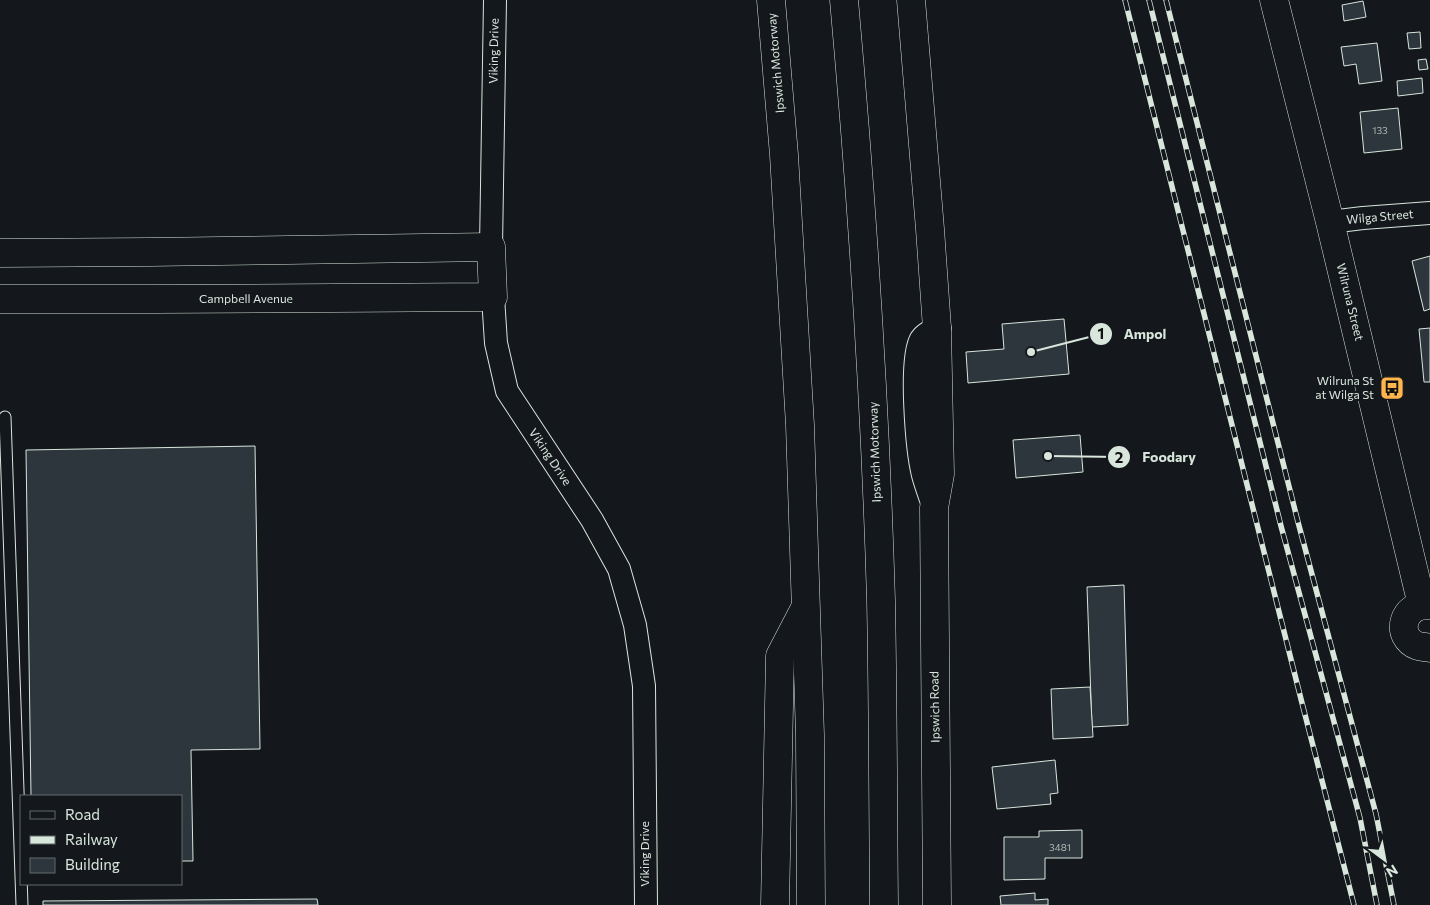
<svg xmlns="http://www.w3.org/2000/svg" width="1430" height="905" font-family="Commissioner,sans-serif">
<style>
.building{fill:#2c363c;stroke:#d8e6dc}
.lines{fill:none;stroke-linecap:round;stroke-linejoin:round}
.lane-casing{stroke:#d8e6dc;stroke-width:13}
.street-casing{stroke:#d8e6dc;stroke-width:24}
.secondary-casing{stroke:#d8e6dc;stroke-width:29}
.highway-casing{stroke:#d8e6dc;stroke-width:29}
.lane{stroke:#14181c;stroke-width:11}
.street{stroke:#14181c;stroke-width:22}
.secondary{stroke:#14181c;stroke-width:28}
.highway{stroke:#14181c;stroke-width:28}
.rail-casing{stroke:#d8e6dc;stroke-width:5.5}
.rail{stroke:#14181c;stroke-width:4;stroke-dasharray:11;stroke-linecap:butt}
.labels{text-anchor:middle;stroke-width:4;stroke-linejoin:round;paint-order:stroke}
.number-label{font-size:10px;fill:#adbab4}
.street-label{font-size:12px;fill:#d8e6dc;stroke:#14181c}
.poi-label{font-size:12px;fill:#d8e6dc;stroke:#14181c;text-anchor:end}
.leader{fill:none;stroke:#d8e6dc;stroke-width:2}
.callout-dot{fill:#d8e6dc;stroke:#14181c;stroke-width:2}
.mark-label{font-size:15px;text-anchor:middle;font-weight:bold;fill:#111}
.callout-label{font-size:14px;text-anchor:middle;font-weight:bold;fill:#d8e6dc;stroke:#14181c;stroke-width:4;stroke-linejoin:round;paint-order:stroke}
</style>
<rect width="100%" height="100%" fill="#14181c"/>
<!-- building -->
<g class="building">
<path d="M1363,1L1366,17L1344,21L1342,5Z"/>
<path d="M1420,32L1421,48L1409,49L1407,33Z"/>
<path d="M1377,43L1382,81L1359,84L1356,64L1344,66L1341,47Z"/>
<path d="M1426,59L1428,69L1419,70L1418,60Z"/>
<path d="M1422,78L1423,93L1398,96L1397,81Z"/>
<path d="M1398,108L1402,149L1364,153L1360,112Z"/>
<path d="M1430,256V309L1424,311L1412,261Z"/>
<path d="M1064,319L1069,374L968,383L966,352L1004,349L1002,324Z"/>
<path d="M1430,328V382H1424L1419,329Z"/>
<path d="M1080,435L1083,472L1016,478L1013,440Z"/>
<path d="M255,446L260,749L191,750L193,861H181V796H31L26,450Z"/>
<path d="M1124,585L1128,725L1092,727L1087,587Z"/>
<path d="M1090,687L1093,737L1053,739L1051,689Z"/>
<path d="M1055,760L1058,793L1050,794L1051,804L997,809L992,767Z"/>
<path d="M1082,830V858H1045V879L1004,880V837H1039V831Z"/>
<path d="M1035,893V900L1048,899V905H1001L1000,896Z"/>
<path d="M317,899L318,905H43V901Z"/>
</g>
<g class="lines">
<!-- lane casing -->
<g class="lane-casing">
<path id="lane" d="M5,417L22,905"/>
</g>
<!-- street casing -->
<g class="street-casing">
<g id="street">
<path d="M1330,222L1363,218L1430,213"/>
<path d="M491,247L495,0"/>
<path d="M493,297L496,343L507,391L592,520L619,569L635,625L644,686L646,905"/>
<path d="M934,508C930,497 926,486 923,475C917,451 909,359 921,339C925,333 931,331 937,328"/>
</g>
</g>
<!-- secondary casing -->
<g class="secondary-casing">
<g id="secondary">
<path d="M1274,0L1330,222L1422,605"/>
<path d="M0,253L149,252L491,247L493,297L156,299H0"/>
<path d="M937,328L940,474L934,508L937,905"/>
<path d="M1430,605C1402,603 1394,637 1418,646C1422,647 1426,647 1430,648"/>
</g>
</g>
<!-- highway casing -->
<g class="highway-casing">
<g id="highway">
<path d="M771,0L784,155L800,425L810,735L811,905"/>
<path d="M844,0C862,200 875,400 881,600C883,702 883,803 884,905"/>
<path d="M911,0L930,229L937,328"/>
<path d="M775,905L780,656L804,610"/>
</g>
</g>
<!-- lane -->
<use href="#lane" class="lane"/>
<!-- street -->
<use href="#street" class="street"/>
<!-- secondary -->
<use href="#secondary" class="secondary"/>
<!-- highway -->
<use href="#highway" class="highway"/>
<!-- rail casing -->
<g class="rail-casing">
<g id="rail">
<path d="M1125,0L1302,703L1354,905"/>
<path d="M1149,0L1281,526L1360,818L1377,905"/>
<path d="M1166,0L1298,522L1376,814L1394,905"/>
</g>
</g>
<!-- rail -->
<use href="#rail" class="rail"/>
</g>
<!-- icons -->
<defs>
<g id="bus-square" transform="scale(1.25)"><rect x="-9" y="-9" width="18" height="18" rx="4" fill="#ffb74d" stroke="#14181c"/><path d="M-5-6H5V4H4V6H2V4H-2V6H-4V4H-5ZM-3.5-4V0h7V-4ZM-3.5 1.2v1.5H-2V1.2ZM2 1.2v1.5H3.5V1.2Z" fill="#111"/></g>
</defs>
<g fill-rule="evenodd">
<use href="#bus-square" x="1392" y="388"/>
</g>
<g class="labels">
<!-- number labels -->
<g class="number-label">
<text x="1380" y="134">133</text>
<text x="1060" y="851">3481</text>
</g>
<!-- street labels -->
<g class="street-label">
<text transform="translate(494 51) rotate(-89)" y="4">Viking Drive</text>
<text transform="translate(776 63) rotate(-95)" y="4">Ipswich Motorway</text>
<text transform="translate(1380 217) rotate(-5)" y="4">Wilga Street</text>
<text x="246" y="303">Campbell Avenue</text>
<text transform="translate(1350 302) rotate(76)" y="4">Wilruna Street</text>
<text transform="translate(875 452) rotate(-92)" y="4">Ipswich Motorway</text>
<text transform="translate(550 457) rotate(56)" y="4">Viking Drive</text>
<text transform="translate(935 707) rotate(-91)" y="4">Ipswich Road</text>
<text transform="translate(645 854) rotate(-90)" y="4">Viking Drive</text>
</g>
<!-- poi labels -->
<g class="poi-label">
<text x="1374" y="385">Wilruna St<tspan x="1374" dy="14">at Wilga St</tspan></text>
</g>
</g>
<!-- callouts -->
<path class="leader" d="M1031 352L1101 334M1048 456L1119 457"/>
<g class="callout-dot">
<circle cx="1031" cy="352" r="5"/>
<circle cx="1048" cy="456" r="5"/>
<circle cx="1101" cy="334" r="12"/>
<circle cx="1119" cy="457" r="12"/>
</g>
<g class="mark-label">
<text x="1101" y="339">1</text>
<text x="1119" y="463">2</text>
</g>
<g class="callout-label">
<text x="1145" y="339">Ampol</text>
<text x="1169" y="462">Foodary</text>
</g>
<!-- legend -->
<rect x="20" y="795" width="162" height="90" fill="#14181c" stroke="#626a69"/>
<rect x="30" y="811" width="25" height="8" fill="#14181c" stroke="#626a69"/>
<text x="65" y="820" font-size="15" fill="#d8e6dc">Road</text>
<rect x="30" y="836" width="25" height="8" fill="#d8e6dc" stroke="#626a69"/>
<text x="65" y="845" font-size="15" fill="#d8e6dc">Railway</text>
<rect x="30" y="858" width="25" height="15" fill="#2c363c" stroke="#626a69"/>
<text x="65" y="870" font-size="15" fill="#d8e6dc">Building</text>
<!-- north arrow -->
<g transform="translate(1385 860) rotate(148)" stroke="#14181c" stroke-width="4" paint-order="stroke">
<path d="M0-4L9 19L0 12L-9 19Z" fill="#d8e6dc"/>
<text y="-8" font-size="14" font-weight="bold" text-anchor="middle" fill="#d8e6dc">N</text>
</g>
</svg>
